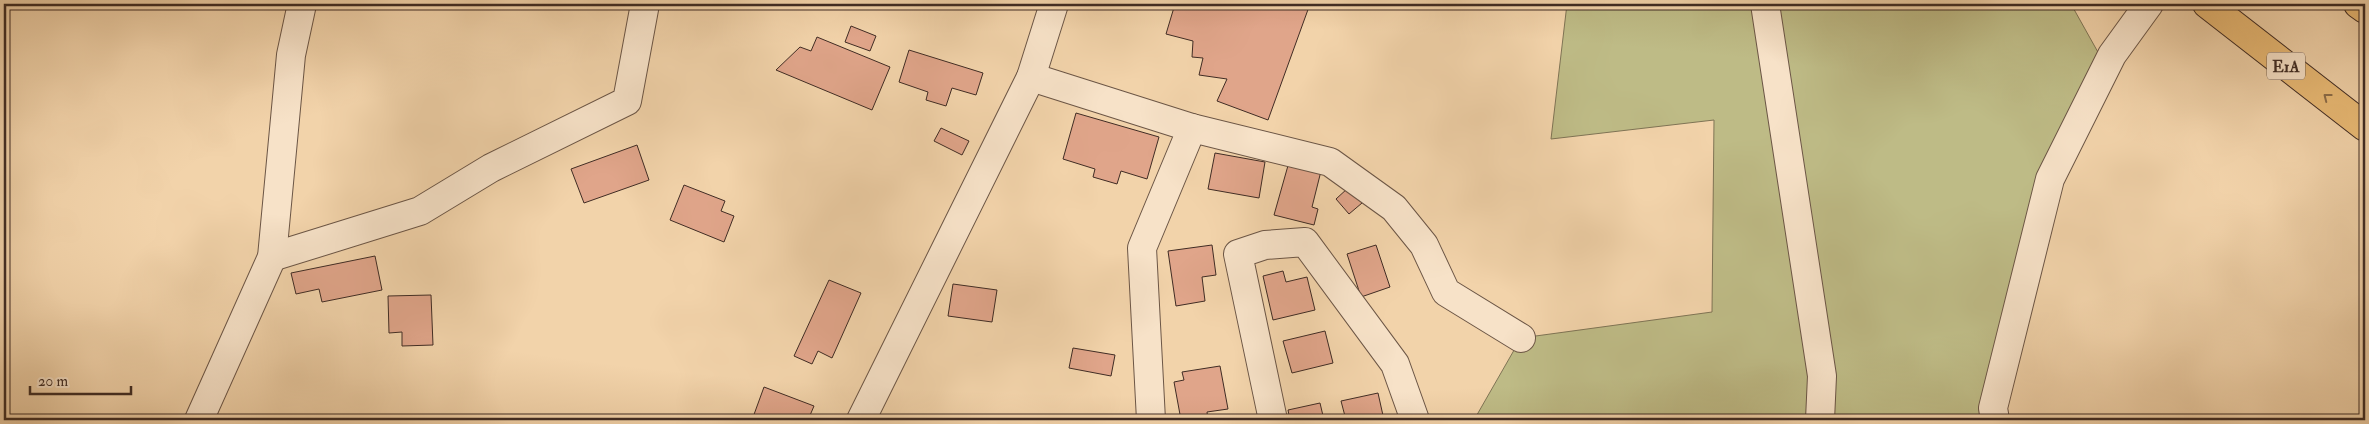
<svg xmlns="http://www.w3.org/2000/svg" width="2369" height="424" font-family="'IM FELL Double Pica',serif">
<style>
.green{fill:#bebb86;stroke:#7f7455}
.building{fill:#e0a58a;stroke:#402c24}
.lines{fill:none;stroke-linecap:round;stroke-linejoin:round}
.minor-casing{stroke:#6c5646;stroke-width:30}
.motorway-casing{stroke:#402c24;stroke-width:30}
.minor{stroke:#f7e2c8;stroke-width:28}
.motorway{stroke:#e9ba75;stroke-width:28}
.oneway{stroke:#8c6c48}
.labels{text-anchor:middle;stroke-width:4.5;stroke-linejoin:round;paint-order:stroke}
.shield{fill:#f7e2c8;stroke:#776355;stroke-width:1}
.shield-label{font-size:16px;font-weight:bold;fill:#402c24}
</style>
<rect width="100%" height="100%" fill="#f2d3aa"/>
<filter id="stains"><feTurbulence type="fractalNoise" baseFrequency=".004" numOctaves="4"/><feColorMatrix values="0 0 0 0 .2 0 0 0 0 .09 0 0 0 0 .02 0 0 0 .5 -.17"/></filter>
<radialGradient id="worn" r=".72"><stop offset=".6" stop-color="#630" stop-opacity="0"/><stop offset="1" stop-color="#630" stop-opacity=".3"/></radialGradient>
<!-- green -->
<path class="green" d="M1567,4H2071L2099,54L1996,420H1474L1521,338L1712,312L1714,120L1551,139Z"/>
<!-- building -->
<g class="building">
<path d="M1175,4H1310L1268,120L1217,101L1227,79L1199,75L1203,58L1192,57L1193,41L1166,34Z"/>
<path d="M851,26L876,36L870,51L845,42Z"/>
<path d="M817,37L890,67L872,110L776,70L800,47L811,51Z"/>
<path d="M909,50L983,73L976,95L952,88L946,106L926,100L928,92L899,82Z"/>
<path d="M1076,113L1159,137L1147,179L1121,171L1117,184L1093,177L1095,169L1063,159Z"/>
<path d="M941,128L969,141L962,155L934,141Z"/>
<path d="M637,145L649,180L584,203L571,169Z"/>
<path d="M1215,153L1265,162L1259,198L1208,189Z"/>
<path d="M1289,162L1321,171L1312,207L1318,209L1314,225L1274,215Z"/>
<path d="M684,185L725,201L721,211L734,216L724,242L670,220Z"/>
<path d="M1348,188L1362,203L1349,214L1336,199Z"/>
<path d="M1212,245L1216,275L1202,277L1205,301L1176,306L1168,251Z"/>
<path d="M1376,245L1390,287L1361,297L1347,254Z"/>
<path d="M375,256L382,290L322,302L319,289L296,294L291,273Z"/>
<path d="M1283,271L1286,282L1307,277L1315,310L1273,320L1263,276Z"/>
<path d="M829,280L861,293L832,358L818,351L812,364L794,356Z"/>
<path d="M953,284L997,290L992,322L948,316Z"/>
<path d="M431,295L433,345L402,346V332L389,333L388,296Z"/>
<path d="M1325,331L1333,363L1292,373L1283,341Z"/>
<path d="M1073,348L1115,355L1111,376L1069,368Z"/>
<path d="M1220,366L1228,409L1207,412L1208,420H1181L1174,382L1184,380L1182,372Z"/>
<path d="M764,387L814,406L808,420H752Z"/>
<path d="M1378,393L1384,420H1346L1341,401Z"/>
<path d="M1320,403L1324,420H1290L1288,410Z"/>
</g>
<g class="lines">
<!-- minor casing -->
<g class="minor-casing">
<g id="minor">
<path d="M1765,4L1822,376L1820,420"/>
<path d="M1031,77L1192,128L1330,162L1394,208L1424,245L1446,292L1521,338"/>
<path d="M272,257L420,211L491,168L627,101L645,4"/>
<path d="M199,420L272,257L291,55L302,4"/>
<path d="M861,420L1031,77L1054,4"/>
<path d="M1151,420L1142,248L1192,128"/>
<path d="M1273,420L1238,254L1265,245L1305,242L1395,364L1415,420"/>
<path d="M1995,420L1993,408L2050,179L2112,55L2149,4"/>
</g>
</g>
<!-- motorway casing -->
<g class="motorway-casing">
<g id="motorway">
<path d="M2207,4L2365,127"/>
<path d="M2358,4L2365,9"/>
</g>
</g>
<!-- minor -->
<use href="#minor" class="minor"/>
<!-- motorway -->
<use href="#motorway" class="motorway"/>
</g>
<!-- one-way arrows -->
<defs><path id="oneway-chevron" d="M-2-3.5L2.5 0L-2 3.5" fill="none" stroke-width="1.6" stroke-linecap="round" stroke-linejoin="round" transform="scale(1.25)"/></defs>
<use class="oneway" href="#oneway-chevron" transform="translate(2327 97) rotate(-142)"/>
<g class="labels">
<!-- shield labels -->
<rect class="shield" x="2267" y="52.5" width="38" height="27" rx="4"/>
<g class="shield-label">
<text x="2286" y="72">E1A</text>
</g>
</g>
<!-- margin -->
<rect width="2369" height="424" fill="none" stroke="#f2d3aa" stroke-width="20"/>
<rect x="5" y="5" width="2359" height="414" fill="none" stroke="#402c24" stroke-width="2.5"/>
<rect x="10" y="10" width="2349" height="404" fill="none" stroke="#402c24"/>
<!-- scale -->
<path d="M30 386v8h101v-8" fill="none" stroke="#402c24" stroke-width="2.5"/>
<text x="38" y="386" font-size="15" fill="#402c24" stroke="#f7e2c8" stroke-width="4" paint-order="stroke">20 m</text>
<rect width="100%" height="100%" filter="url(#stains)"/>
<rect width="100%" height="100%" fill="url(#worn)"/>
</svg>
